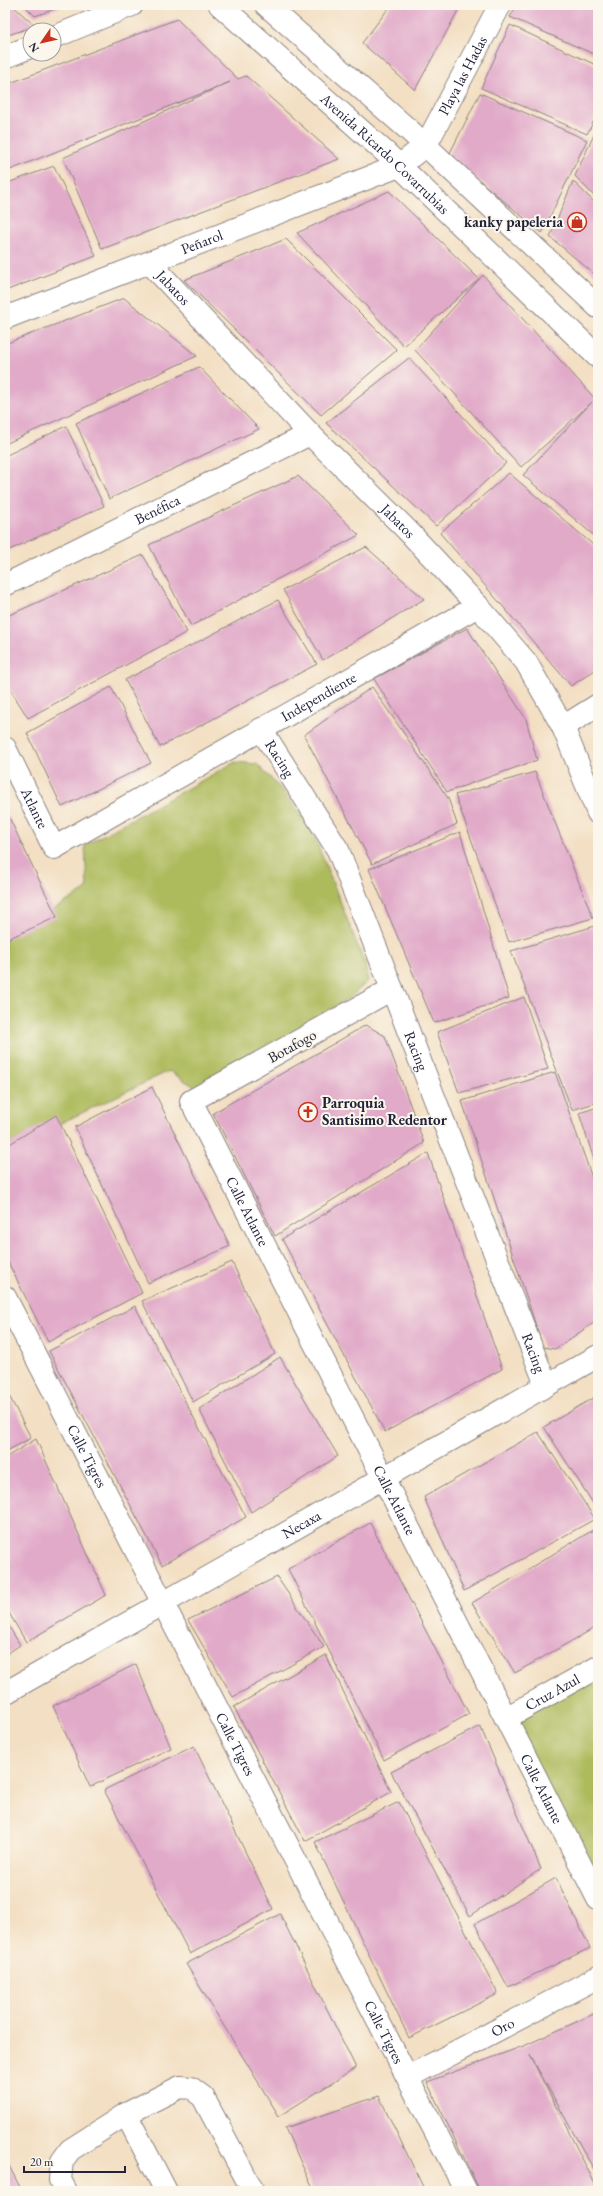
<svg xmlns="http://www.w3.org/2000/svg" width="603" height="2196" font-family="'EB Garamond',serif">
<style>
.green{fill:#aebb5d;stroke:#686e4c}
.building{fill:#e1aac9}
.lines{fill:none;stroke-linecap:round;stroke-linejoin:round}
.minor-casing{stroke:#8a807f;stroke-width:24}
.minor{stroke:#fff;stroke-width:22}
.labels{text-anchor:middle;stroke-width:4;stroke-linejoin:round;paint-order:stroke}
.street-label{font-size:15px;fill:#22223b;stroke:#fbf7ec}
.poi-label{font-size:15px;font-weight:bold;fill:#22223b;stroke:#fbf7ec;text-anchor:end}
</style>
<rect width="100%" height="100%" fill="#fbf7ec"/>
<filter id="ink" filterUnits="userSpaceOnUse"><feTurbulence type="fractalNoise" baseFrequency=".025" numOctaves="2"/><feDisplacementMap in="SourceGraphic" scale="8" xChannelSelector="R" yChannelSelector="G"/><feConvolveMatrix kernelMatrix="1 2 1 2 8 2 1 2 1" color-interpolation-filters="sRGB"/></filter>
<filter id="wash" filterUnits="userSpaceOnUse"><feTurbulence type="fractalNoise" baseFrequency=".012" numOctaves="4" result="noise"/><feDisplacementMap in="SourceGraphic" scale="16" xChannelSelector="R" yChannelSelector="G"/><feGaussianBlur stdDeviation="0.9" result="paint"/><feColorMatrix in="noise" values="0 0 0 0 0 0 0 0 0 0 0 0 0 0 0 0 0 1.4 0 .05"/><feComposite in="paint" operator="in"/></filter>
<g filter="url(#wash)">
<rect width="100%" height="100%" fill="#f3dfc3"/>
<!-- green -->
<g class="green">
<path d="M235,762L257,764L280,788L311,828L365,964L368,981L351,997L198,1089L169,1071L5,1150V939L87,889L85,845Z"/>
<path d="M598,1667V1899L506,1718Z"/>
</g>
<g id="blocks">
<!-- building -->
<g class="building">
<path d="M5,5H12L35,26L5,36Z"/>
<path d="M24,5H66L35,16Z"/>
<path d="M391,5H461L415,90L362,43Z"/>
<path d="M517,5H585L598,12V56L510,17Z"/>
<path d="M177,19L238,79L246,76L339,159L102,249L63,158L230,82L5,172V85Z"/>
<path d="M510,25L598,66V113L587,134L481,88Z"/>
<path d="M480,93L587,140L542,233L449,155Z"/>
<path d="M598,126V200L575,176Z"/>
<path d="M54,166L96,256L5,291V184Z"/>
<path d="M573,181L598,206V277L550,237Z"/>
<path d="M389,191L479,279L404,346L297,233Z"/>
<path d="M286,239L397,350L321,415L184,280Z"/>
<path d="M483,275L598,402V539L523,475L592,402L521,467L415,350Z"/>
<path d="M124,298L197,356L5,444V344Z"/>
<path d="M409,358L506,463L436,526L326,423Z"/>
<path d="M199,367L259,429L109,499L76,423Z"/>
<path d="M66,426L104,506L5,552V456Z"/>
<path d="M509,473L598,549V668L571,686L440,533Z"/>
<path d="M298,476L359,535L191,626L149,545Z"/>
<path d="M366,547L424,599L323,660L283,590Z"/>
<path d="M143,555L187,632L28,718L5,681V617Z"/>
<path d="M278,600L317,664L160,747L125,680Z"/>
<path d="M467,628L526,719L537,760L447,792L374,679Z"/>
<path d="M111,687L151,763L62,807L27,733Z"/>
<path d="M372,687L448,798L457,824L372,864L304,735Z"/>
<path d="M535,772L593,918L509,942L455,795Z"/>
<path d="M5,809L57,917L5,940Z"/>
<path d="M460,832L509,998L434,1023L369,869Z"/>
<path d="M595,926L598,935V1102L572,1110L511,951Z"/>
<path d="M524,997L548,1069L459,1093L437,1032Z"/>
<path d="M366,1025L385,1036L424,1143L275,1236L213,1113Z"/>
<path d="M555,1072L598,1195V1320L555,1349L543,1347L462,1101Z"/>
<path d="M152,1087L230,1246L148,1283L75,1127Z"/>
<path d="M598,1107V1172L579,1113Z"/>
<path d="M56,1115L142,1293L48,1342L5,1256V1147Z"/>
<path d="M428,1153L502,1369L385,1432L282,1239Z"/>
<path d="M232,1262L275,1354L193,1402L142,1301Z"/>
<path d="M135,1306L246,1517L162,1565L49,1351Z"/>
<path d="M280,1357L338,1456L251,1512L199,1409Z"/>
<path d="M5,1388L31,1438L5,1452Z"/>
<path d="M598,1395V1511L544,1427Z"/>
<path d="M538,1432L595,1519L464,1591L424,1497Z"/>
<path d="M36,1439L106,1595L26,1642L5,1606V1458Z"/>
<path d="M370,1523L469,1714L384,1760L288,1569Z"/>
<path d="M598,1527V1626L515,1673L472,1603Z"/>
<path d="M277,1577L324,1647L233,1697L188,1620Z"/>
<path d="M5,1620L20,1645L5,1655Z"/>
<path d="M326,1655L391,1792L305,1841L234,1707Z"/>
<path d="M136,1664L171,1748L90,1787L53,1706Z"/>
<path d="M480,1726L541,1869L470,1916L391,1772Z"/>
<path d="M194,1746L273,1909L190,1954L104,1790Z"/>
<path d="M399,1802L498,1994L409,2038L315,1842Z"/>
<path d="M556,1878L590,1948L508,1987L475,1924Z"/>
<path d="M280,1914L356,2068L279,2116L186,1964Z"/>
<path d="M598,2012V2177L530,2055L598,2190L480,2191L427,2082L526,2045Z"/>
<path d="M379,2096L425,2191H314L285,2128Z"/>
<path d="M5,2158L22,2191H5Z"/>
</g>
</g>
</g>
<g filter="url(#ink)">
<use href="#blocks" fill-opacity="0" stroke="#8a807f" stroke-width="1"/>
<g class="lines">
<!-- minor casing -->
<g class="minor-casing">
<g id="minor">
<path id="s1" d="M220,5L386,153L598,357"/>
<path d="M266,5L410,131L598,307"/>
<path d="M54,37L132,5"/>
<path d="M5,57L30,47"/>
<path id="s2" d="M150,263L310,434L407,530L478,606L526,662L563,727L598,813"/>
<path id="s3" d="M5,318L399,166L426,145L500,5"/>
<path id="s4" d="M5,585L310,434"/>
<path d="M563,727L598,705"/>
<path id="s5" d="M261,729L338,850L546,1385"/>
<path id="s6" d="M5,748L54,848L478,606"/>
<path id="s7" d="M392,989L191,1101L598,1899"/>
<path id="s8" d="M5,1297L466,2191"/>
<path id="s9" d="M5,1693L598,1356"/>
<path id="s10" d="M506,1718L598,1667"/>
<path id="s11" d="M408,2077L598,1977"/>
<path d="M126,2114L166,2191"/>
<path d="M66,2191L60,2180L62,2161L70,2150L126,2114L180,2087L191,2088L203,2097L253,2191"/>
</g>
</g>
<!-- minor -->
<use href="#minor" class="minor"/>
</g>
</g>
<!-- icons -->
<defs>
<g id="shop-ring" transform="scale(1)"><circle r="9.5" fill="#fbf7ec" stroke="#c8321e" stroke-width="1.5"/><path d="M-5-2.5h2.3a2.7 3.5 0 0 1 5.4 0H5L5.5 6h-11ZM-1.5-2.5h3a1.5 2.3 0 0 0-3 0Z" fill="#c8321e"/></g>
<g id="church-ring" transform="scale(1)"><circle r="9.5" fill="#fbf7ec" stroke="#c8321e" stroke-width="1.5"/><path d="M-1.2-6h2.4v3.5h3.3v2.4h-3.3V6h-2.4V-.1h-3.3v-2.4h3.3Z" fill="#c8321e"/></g>
</defs>
<g fill-rule="evenodd">
<use href="#shop-ring" x="577" y="222"/>
<use href="#church-ring" x="308" y="1112"/>
</g>
<g class="labels">
<!-- street labels -->
<g class="street-label">
<text dy="5" stroke="none"><textPath href="#s3" startOffset="535">Playa las Hadas</textPath></text>
<text dy="5" stroke="none"><textPath href="#s1" startOffset="222">Avenida Ricardo Covarrubias</textPath></text>
<text dy="5" stroke="none"><textPath href="#s3" startOffset="211">Peñarol</textPath></text>
<text dy="5" stroke="none"><textPath href="#s2" startOffset="34">Jabatos</textPath></text>
<text dy="5" stroke="none"><textPath href="#s4" startOffset="170">Benéfica</textPath></text>
<text dy="5" stroke="none"><textPath href="#s2" startOffset="358">Jabatos</textPath></text>
<text dy="5" stroke="none"><textPath href="#s6" startOffset="416">Independiente</textPath></text>
<text dy="5" stroke="none"><textPath href="#s5" startOffset="35">Racing</textPath></text>
<text dy="5" stroke="none"><textPath href="#s6" startOffset="67">Atlante</textPath></text>
<text transform="translate(292 1046) rotate(-29)" y="5">Botafogo</text>
<text dy="5" stroke="none"><textPath href="#s5" startOffset="359">Racing</textPath></text>
<text dy="5" stroke="none"><textPath href="#s7" startOffset="354">Calle Atlante</textPath></text>
<text dy="5" stroke="none"><textPath href="#s5" startOffset="683">Racing</textPath></text>
<text dy="5" stroke="none"><textPath href="#s8" startOffset="179">Calle Tigres</textPath></text>
<text dy="5" stroke="none"><textPath href="#s7" startOffset="678">Calle Atlante</textPath></text>
<text dy="5" stroke="none"><textPath href="#s9" startOffset="341">Necaxa</textPath></text>
<text dy="5" stroke="none"><textPath href="#s10" startOffset="53">Cruz Azul</textPath></text>
<text dy="5" stroke="none"><textPath href="#s8" startOffset="503">Calle Tigres</textPath></text>
<text dy="5" stroke="none"><textPath href="#s7" startOffset="1002">Calle Atlante</textPath></text>
<text dy="5" stroke="none"><textPath href="#s11" startOffset="107">Oro</textPath></text>
<text dy="5" stroke="none"><textPath href="#s8" startOffset="827">Calle Tigres</textPath></text>
</g>
<!-- poi labels -->
<g class="poi-label">
<text x="563" y="227">kanky papeleria</text>
<text x="322" y="1108" text-anchor="start">Parroquia<tspan x="322" dy="17">Santisimo Redentor</tspan></text>
</g>
</g>
<!-- margin -->
<rect width="603" height="2196" fill="none" stroke="#fbf7ec" stroke-width="20"/>
<!-- north arrow -->
<g transform="translate(42 42) rotate(236)"><circle r="19" fill="#fbf7ec" stroke="#a4a2a5"/>
<path d="M0-3L7 15L0 10L-7 15Z" fill="#c8321e"/>
<text y="-6" font-size="11" font-weight="bold" text-anchor="middle" fill="#22223b">N</text>
</g>
<!-- scale -->
<path d="M24 2166v6h101v-6" fill="none" stroke="#22223b" stroke-width="2"/>
<text x="30" y="2166" font-size="12" fill="#22223b" stroke="#fbf7ec" stroke-width="3" paint-order="stroke">20 m</text>
</svg>
